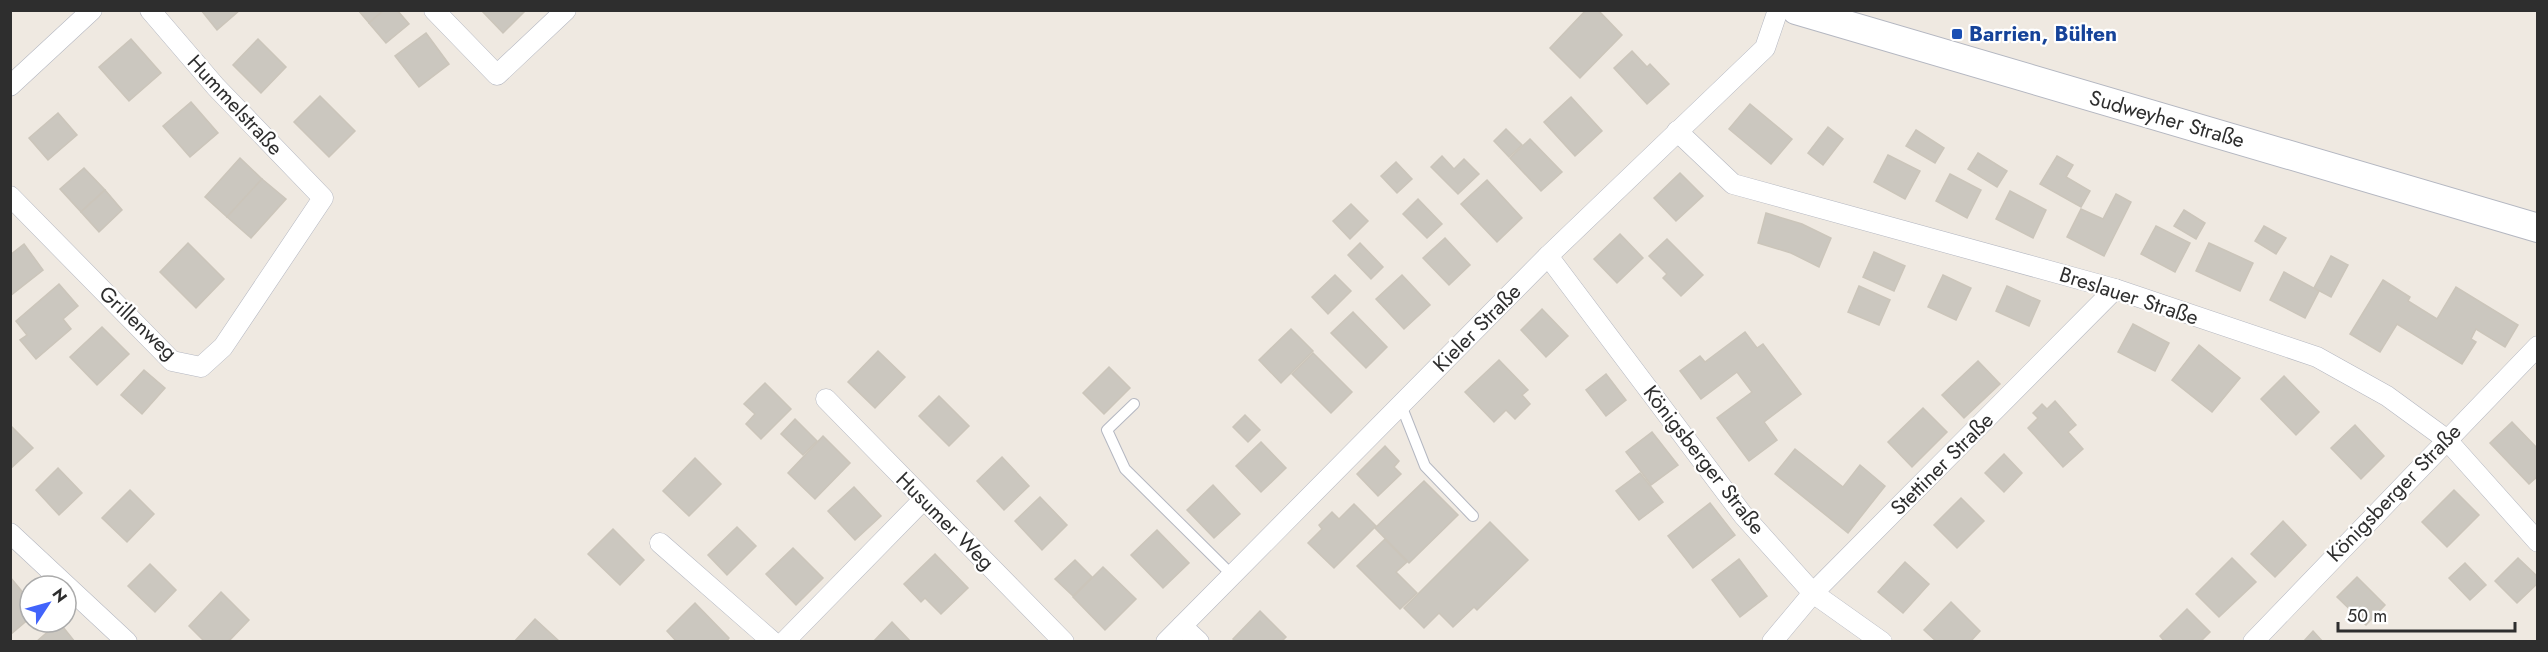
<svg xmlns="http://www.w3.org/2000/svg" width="2548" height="652" font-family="Jost,sans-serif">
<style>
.building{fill:#cbc7bf;stroke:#cbc5ba;stroke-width:1.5}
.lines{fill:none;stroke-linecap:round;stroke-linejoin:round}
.lane-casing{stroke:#b4b7c1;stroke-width:12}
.street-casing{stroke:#b4b7c1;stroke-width:21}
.secondary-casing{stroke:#b4b7c1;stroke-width:30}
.lane{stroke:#fff;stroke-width:10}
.street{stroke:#fff;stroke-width:20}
.secondary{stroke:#fff;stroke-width:28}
.transit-dot{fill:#1a4fb4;stroke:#fff;stroke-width:2}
.labels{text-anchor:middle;stroke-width:4.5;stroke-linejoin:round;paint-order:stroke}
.transit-label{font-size:21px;font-weight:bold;fill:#164399;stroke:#fff;text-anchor:start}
.street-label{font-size:21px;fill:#2e2e2e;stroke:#fff}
</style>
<rect width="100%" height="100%" fill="#efe9e1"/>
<!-- building -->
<g class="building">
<path d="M201,10H240L217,30Z"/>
<path d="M358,10H384L369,23Z"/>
<path d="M384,10H397L409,24L386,43L369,23Z"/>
<path d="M481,10H526L503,33Z"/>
<path d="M1586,10H1598L1622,35L1580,78L1550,48Z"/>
<path d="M426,33L449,64L419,87L395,56Z"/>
<path d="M131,39L161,73L129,101L99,67Z"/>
<path d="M258,39L286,67L261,93L233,65Z"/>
<path d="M1632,51L1647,67L1650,64L1669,84L1647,104L1614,68Z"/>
<path d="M320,96L355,131L329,157L294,122Z"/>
<path d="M1571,97L1602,131L1575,156L1544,122Z"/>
<path d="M191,102L218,133L190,157L163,126Z"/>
<path d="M1750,104L1792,139L1771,164L1729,129Z"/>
<path d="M58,113L77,135L48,160L29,138Z"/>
<path d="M1828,127L1843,139L1823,165L1808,153Z"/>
<path d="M1506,129L1522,145L1509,157L1494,141Z"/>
<path d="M1916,130L1944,148L1935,163L1906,146Z"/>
<path d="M1530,139L1562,172L1541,191L1510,158Z"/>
<path d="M1978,153L2007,171L1997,187L1968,169Z"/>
<path d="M1888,155L1920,171L1905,199L1874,182Z"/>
<path d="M1442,156L1454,169L1464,159L1479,174L1458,194L1431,167Z"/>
<path d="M2057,156L2073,165L2066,177L2090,191L2081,207L2040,184Z"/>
<path d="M240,158L262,179L227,217L205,197Z"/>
<path d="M1396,162L1412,179L1397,193L1381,176Z"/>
<path d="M84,168L105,190L81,212L60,189Z"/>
<path d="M1680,173L1703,196L1676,221L1654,198Z"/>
<path d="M1950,174L1981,190L1967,218L1936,201Z"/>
<path d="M262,179L286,199L251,238L227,217Z"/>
<path d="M1487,180L1522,218L1497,242L1461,204Z"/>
<path d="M105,190L122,210L99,232L81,212Z"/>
<path d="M2010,191L2046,210L2033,238L1996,219Z"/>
<path d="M2116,194L2131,202L2104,256L2067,237L2081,209L2103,219Z"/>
<path d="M1418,199L1442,224L1427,238L1403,214Z"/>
<path d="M1351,204L1368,221L1350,239L1333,221Z"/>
<path d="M2184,210L2205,223L2196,239L2174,226Z"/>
<path d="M1766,213L1802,224L1831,238L1819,267L1791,253L1758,243Z"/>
<path d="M2156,226L2190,243L2175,272L2141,254Z"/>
<path d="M2264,226L2286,238L2276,254L2255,241Z"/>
<path d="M1620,234L1643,258L1617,283L1594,259Z"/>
<path d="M1445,238L1470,265L1449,285L1423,258Z"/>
<path d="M1667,239L1703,275L1681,296L1663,278L1667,274L1649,256Z"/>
<path d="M188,243L224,279L196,308L160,272Z"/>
<path d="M1360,243L1383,267L1371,279L1348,255Z"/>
<path d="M2209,243L2253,263L2240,291L2196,271Z"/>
<path d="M24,244L43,270L10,296V255Z"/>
<path d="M1874,252L1905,266L1894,291L1863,277Z"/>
<path d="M2331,256L2348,265L2331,297L2314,288Z"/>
<path d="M2284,272L2319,291L2305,318L2270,300Z"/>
<path d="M1335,275L1351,291L1328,314L1312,297Z"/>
<path d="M1402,275L1430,305L1404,329L1376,299Z"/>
<path d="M1943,275L1971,288L1956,320L1928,307Z"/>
<path d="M2383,280L2410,297L2408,301L2437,319L2456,287L2518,325L2505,347L2476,329L2471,339L2476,342L2462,364L2397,324L2380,352L2350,334Z"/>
<path d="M59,284L78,306L63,319L71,329L36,359L20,340L27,335L16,321Z"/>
<path d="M1859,286L1890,300L1879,325L1848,312Z"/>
<path d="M2007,286L2040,301L2029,326L1996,311Z"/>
<path d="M1542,309L1568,336L1546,357L1521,330Z"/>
<path d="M1353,312L1387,347L1366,368L1331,333Z"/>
<path d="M2133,324L2169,343L2155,371L2118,352Z"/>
<path d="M102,327L129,354L97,385L70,357Z"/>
<path d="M1291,329L1313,351L1281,383L1259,360Z"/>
<path d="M1745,332L1757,348L1763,344L1801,394L1764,422L1777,440L1749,461L1717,418L1752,392L1737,372L1701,399L1680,371L1700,356L1705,362Z"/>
<path d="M2199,345L2240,378L2212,412L2172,380Z"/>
<path d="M878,351L905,377L875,408L848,382Z"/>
<path d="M1313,353L1352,392L1331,413L1292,374Z"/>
<path d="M1499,360L1528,390L1522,395L1530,404L1515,419L1506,410L1494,422L1465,392Z"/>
<path d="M1978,361L2000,384L1964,418L1942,395Z"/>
<path d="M1109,367L1130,388L1104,414L1083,393Z"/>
<path d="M144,370L165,388L142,414L121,395Z"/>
<path d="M1606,374L1626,400L1606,416L1586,390Z"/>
<path d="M2284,376L2319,412L2296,435L2261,399Z"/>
<path d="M765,383L791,409L761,439L746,424L755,414L744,404Z"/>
<path d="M939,396L969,426L949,446L919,416Z"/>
<path d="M2055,401L2076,425L2068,432L2083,449L2063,467L2028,428L2038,418L2033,413L2042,404L2047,409Z"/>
<path d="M1923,408L1947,432L1912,467L1888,442Z"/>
<path d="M1245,415L1260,430L1248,442L1233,427Z"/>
<path d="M795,419L817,441L803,455L781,434Z"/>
<path d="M2512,422L2538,449V476L2529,484L2490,443Z"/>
<path d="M10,425L33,448L10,469Z"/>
<path d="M2355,425L2384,456L2361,479L2331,448Z"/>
<path d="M1652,432L1678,465L1651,485L1626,452Z"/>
<path d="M823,436L850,463L815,499L788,473Z"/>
<path d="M1261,442L1286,468L1261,492L1236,466Z"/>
<path d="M1385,446L1399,461L1394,467L1401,474L1378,496L1357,474Z"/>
<path d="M1795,449L1843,487L1860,465L1885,486L1848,533L1775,474Z"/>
<path d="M2004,454L2022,473L2004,492L1985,473Z"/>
<path d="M1002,457L1029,486L1004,510L977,481Z"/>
<path d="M695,458L721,484L689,516L663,491Z"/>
<path d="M58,468L82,493L59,515L36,490Z"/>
<path d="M1640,473L1663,502L1639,520L1616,491Z"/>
<path d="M1424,481L1458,515L1409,563L1375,528Z"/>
<path d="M1213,485L1240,514L1214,538L1187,510Z"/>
<path d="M854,487L881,516L855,540L828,511Z"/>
<path d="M130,490L154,514L127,542L102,518Z"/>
<path d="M2454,490L2479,515L2447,547L2422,522Z"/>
<path d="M1040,497L1067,525L1042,550L1015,521Z"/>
<path d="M1961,498L1984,521L1957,548L1934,525Z"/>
<path d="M1710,503L1735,535L1693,568L1668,536Z"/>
<path d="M1354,504L1376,526L1334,568L1308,543L1322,529L1319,525L1332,512L1339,519Z"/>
<path d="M2283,521L2306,545L2275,577L2251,554Z"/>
<path d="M1490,522L1528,560L1477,610L1474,607L1453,627L1439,613L1424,628L1404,608Z"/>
<path d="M737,527L756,546L727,575L708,555Z"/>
<path d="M613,529L644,560L620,585L588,554Z"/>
<path d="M1157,530L1189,563L1163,588L1131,555Z"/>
<path d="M1385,539L1407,562L1396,572L1417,593L1400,609L1357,566Z"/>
<path d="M793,548L823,578L796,605L766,574Z"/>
<path d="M935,554L968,588L941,614L925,598L921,602L904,584Z"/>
<path d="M2232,558L2256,582L2219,617L2196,594Z"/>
<path d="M2518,558L2538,577V583L2517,603L2495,581Z"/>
<path d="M1739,559L1767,596L1740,617L1712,580Z"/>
<path d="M1075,560L1092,577L1073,596L1055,579Z"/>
<path d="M1905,562L1929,584L1903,613L1878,592Z"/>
<path d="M2465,563L2486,585L2470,600L2449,578Z"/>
<path d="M150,564L176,590L155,612L128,586Z"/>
<path d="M1103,567L1136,599L1105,630L1073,597Z"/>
<path d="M10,577L30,601V618L10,635Z"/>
<path d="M2357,577L2385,605L2366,625L2337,597Z"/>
<path d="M221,592L249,620L228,642H205L189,626Z"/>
<path d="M1951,602L1980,631L1970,642H1937L1924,630Z"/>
<path d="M695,603L729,638L726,642H677L667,631Z"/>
<path d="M2187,609L2210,632L2200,642H2165L2160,636Z"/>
<path d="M1260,611L1286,637L1281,642H1236L1233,639Z"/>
<path d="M535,619L560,642H514Z"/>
<path d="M59,622L75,642H36Z"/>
<path d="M892,622L911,642H873Z"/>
<path d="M2313,631L2323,642H2303Z"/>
</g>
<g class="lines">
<!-- lane casing -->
<g class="lane-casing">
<g id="lane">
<path d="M1134,404L1107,430L1125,469L1232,575"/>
<path d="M1401,405L1425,466L1473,516"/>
</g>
</g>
<!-- street casing -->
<g class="street-casing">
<g id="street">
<path d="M434,10L497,75L566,10"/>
<path d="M10,86L92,10"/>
<path d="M1677,131L1733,184L2115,289L2317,357L2387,396L2446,439L2538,542"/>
<path d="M10,196L172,361L201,367L223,347L323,198L216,87L150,10"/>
<path d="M1548,256L1743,515L1813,593L1882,642"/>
<path d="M826,399L1064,642"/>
<path d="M10,533L127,642"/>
<path d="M660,543L773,642"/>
<path d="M1182,626L1199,642"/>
<path d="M784,642L923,500"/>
<path d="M1166,642L1548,256L1765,48L1778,10"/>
<path d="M1772,642L1813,593L2115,289"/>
<path d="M2253,642L2538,346"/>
</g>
</g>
<!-- secondary casing -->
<g class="secondary-casing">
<path id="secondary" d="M1796,10L2538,228"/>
</g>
<!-- lane -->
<use href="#lane" class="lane"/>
<!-- street -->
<use href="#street" class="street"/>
<!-- secondary -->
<use href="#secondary" class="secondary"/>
</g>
<!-- markers -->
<rect class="transit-dot" x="1951" y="28" width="12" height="12" rx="3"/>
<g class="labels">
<!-- transit labels -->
<g class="transit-label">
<text x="1969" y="41">Barrien, Bülten</text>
</g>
<!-- street labels -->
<g class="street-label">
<text transform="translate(235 105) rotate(47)" y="7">Hummelstraße</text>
<text transform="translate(2167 119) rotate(16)" y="7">Sudweyher Straße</text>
<text transform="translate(2129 296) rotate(18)" y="7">Breslauer Straße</text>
<text transform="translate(138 323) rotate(43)" y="7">Grillenweg</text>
<text transform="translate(1477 328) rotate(-45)" y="7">Kieler Straße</text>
<text transform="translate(1704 460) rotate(52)" y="7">Königsberger Straße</text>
<text transform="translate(1942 464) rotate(-45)" y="7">Stettiner Straße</text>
<text transform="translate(2394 493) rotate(-46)" y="7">Königsberger Straße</text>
<text transform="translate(945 521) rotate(45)" y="7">Husumer Weg</text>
</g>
</g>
<!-- border -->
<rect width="2548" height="652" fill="none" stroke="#2e2e2e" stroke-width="24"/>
<!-- north arrow -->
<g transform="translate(48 604) rotate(54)"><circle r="28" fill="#ffffff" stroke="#ababab" stroke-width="1.5"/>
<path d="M0-4.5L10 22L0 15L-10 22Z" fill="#4264fb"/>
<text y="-9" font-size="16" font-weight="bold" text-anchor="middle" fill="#2e2e2e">N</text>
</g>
<!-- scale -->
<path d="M2338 622v9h177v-9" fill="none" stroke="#2e2e2e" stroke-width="3"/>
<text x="2347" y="622" font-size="18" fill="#2e2e2e" stroke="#ffffff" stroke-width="4.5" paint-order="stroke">50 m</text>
</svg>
